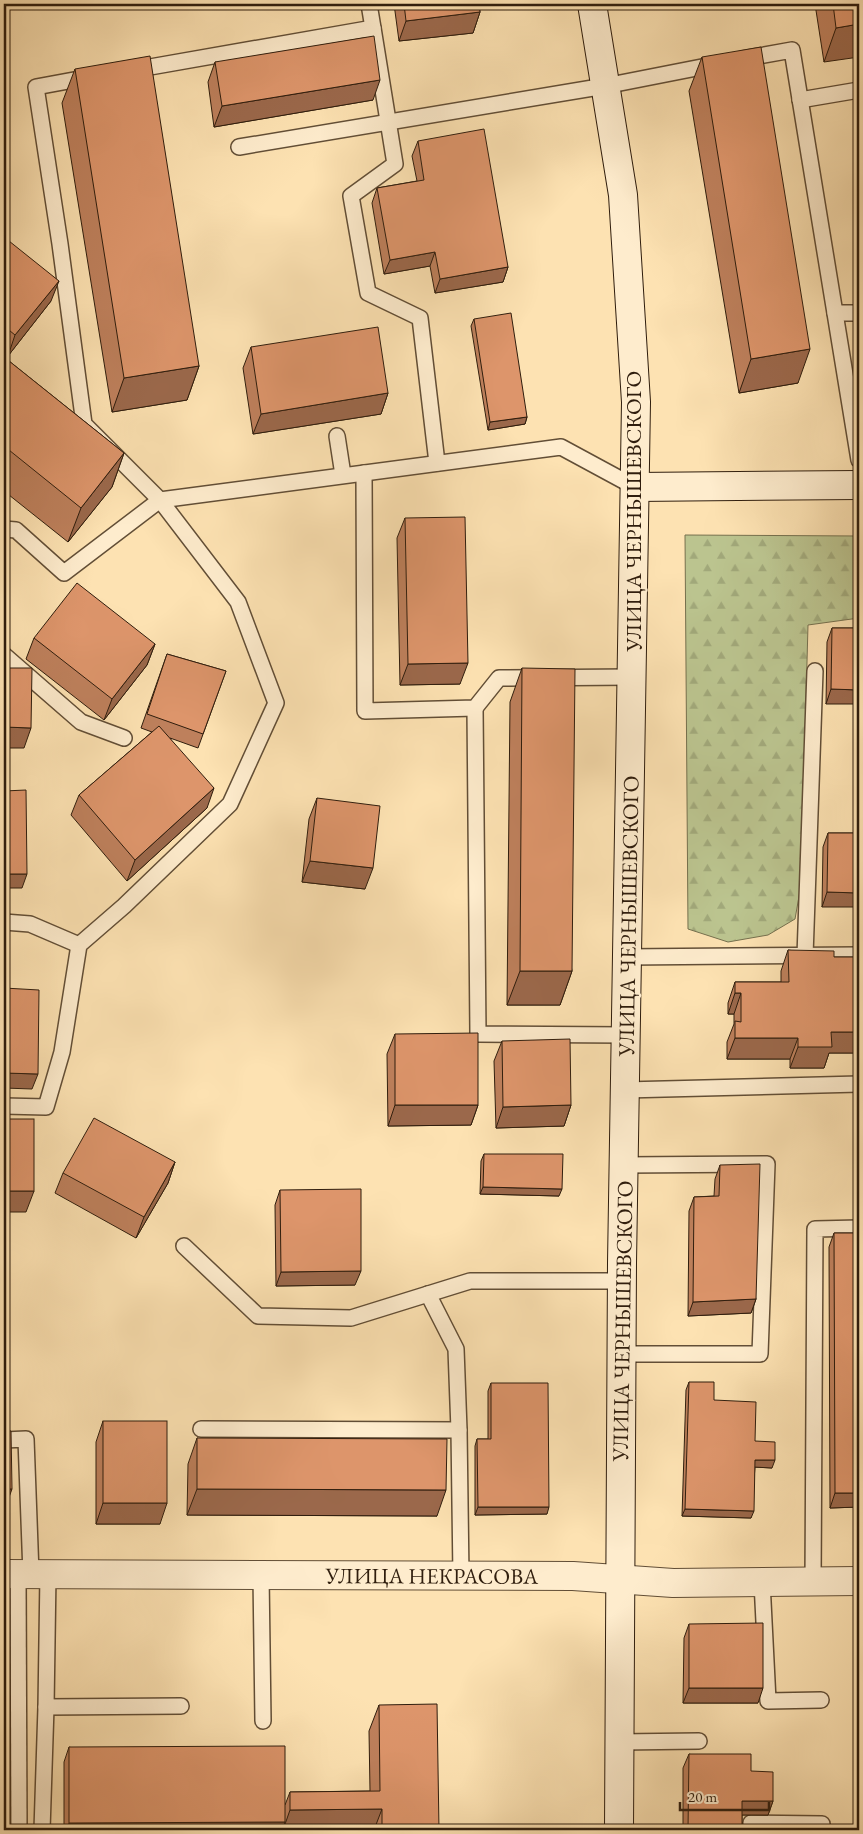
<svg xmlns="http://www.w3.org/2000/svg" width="863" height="1834" font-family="'EB Garamond',serif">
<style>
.forest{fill:url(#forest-firs);stroke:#75704e}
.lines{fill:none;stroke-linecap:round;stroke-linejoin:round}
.lane-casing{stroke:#624e36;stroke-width:18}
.street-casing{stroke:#624e36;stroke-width:30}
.secondary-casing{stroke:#2f1d0d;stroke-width:30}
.lane{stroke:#feeccd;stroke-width:15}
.street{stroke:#feeccd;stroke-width:28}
.secondary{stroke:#feeccd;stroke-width:28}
.wall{fill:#be805c;stroke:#2f1d0d}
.shaded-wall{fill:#9b684b;stroke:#2f1d0d}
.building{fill:#dd956b;stroke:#2f1d0d}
.labels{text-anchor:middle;stroke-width:4.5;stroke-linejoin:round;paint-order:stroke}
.street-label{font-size:22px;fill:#2f1d0d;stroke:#feeccd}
</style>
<defs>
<pattern id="forest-firs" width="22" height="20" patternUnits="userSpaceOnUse" patternTransform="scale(1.25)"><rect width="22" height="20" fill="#bbc48f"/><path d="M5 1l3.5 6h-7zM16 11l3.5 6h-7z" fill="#a1a87a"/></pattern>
</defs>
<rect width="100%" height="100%" fill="#fde2b2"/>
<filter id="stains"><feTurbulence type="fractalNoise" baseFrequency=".004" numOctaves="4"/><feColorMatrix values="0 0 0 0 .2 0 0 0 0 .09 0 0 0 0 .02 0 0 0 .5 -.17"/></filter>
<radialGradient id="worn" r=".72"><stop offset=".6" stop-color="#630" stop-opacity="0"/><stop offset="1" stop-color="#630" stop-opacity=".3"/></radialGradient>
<!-- forest -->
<path class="forest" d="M685,535L859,536V618L808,625L804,773L806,857L795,919L768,935L728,942L688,929Z"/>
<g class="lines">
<!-- lane casing -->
<g class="lane-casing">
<g id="lane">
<path d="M369,4L373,28"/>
<path d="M742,59L792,50L859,460"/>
<path d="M133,70L373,28L395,164L351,196L368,293L420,318L437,463"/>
<path d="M90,77L36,87L60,244L84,424L160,500L561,447L635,487"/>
<path d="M800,100L859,90"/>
<path d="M239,147L605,86L717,64"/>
<path d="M835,313H859"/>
<path d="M337,436L343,475"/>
<path d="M364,473L365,711L475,708L499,678L632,677"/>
<path d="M4,529L16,530L64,573L160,500L238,602L276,703L230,804L124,906L79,945L62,1052L46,1107L4,1106"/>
<path d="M4,655L81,722L124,738"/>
<path d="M475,708L478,1034L626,1035"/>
<path d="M4,922L30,924L79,945"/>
<path d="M805,956L815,671"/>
<path d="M627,957L859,955"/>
<path d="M625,1090L859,1084"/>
<path d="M184,1246L258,1316L351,1318L470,1281H622"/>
<path d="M428,1294L456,1349L459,1430"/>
<path d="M622,1354H760L767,1164L624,1165"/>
<path d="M201,1429L459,1430L461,1576"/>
<path d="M4,1440L26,1439L31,1574"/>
<path d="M18,1574L19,1830"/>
<path d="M48,1574L46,1707L181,1706"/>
<path d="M261,1575L263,1721"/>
<path d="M762,1582L768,1701L821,1700"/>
<path d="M813,1582L815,1229L859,1228"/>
<path d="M620,1742L699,1741"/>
<path d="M751,1823L822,1824L821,1830"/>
<path d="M42,1830L46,1707"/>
</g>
</g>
<!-- street casing -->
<g class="street-casing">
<g id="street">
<path id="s1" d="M4,1574L573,1576L673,1583L859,1581"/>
</g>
</g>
<!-- secondary casing -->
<g class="secondary-casing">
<g id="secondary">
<path d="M592,4L623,195L636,402L622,1263L619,1830"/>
<path d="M635,487L859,485"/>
</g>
</g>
<!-- lane -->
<use href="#lane" class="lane"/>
<!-- street -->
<use href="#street" class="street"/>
<!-- secondary -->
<use href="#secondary" class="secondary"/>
</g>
<!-- wall -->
<g class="wall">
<path d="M394,4H479L480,12L473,33L399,41Z"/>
<path d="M815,4H859L824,62Z"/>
<path d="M702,57L798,383L739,393L689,91Z"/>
<path d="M215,62L373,100L214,127L208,82Z"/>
<path d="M75,69L199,366L187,400L112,412L62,103Z"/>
<path d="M418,141L508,267L503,282L435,293L430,266L384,274L372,203L377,188L417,181L412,156Z"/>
<path d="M4,237L51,301L8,356L4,353Z"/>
<path d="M474,319L527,417L525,424L488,430L471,326Z"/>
<path d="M251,347L388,393L381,414L253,434L243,368Z"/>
<path d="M4,357L124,453L112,487L68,542L4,491Z"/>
<path d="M405,518L460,684L400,685L397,538Z"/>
<path d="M832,628H859L826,704L827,642Z"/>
<path d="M34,638L155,644L147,665L104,720L26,659Z"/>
<path d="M167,654L226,671L198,748L170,738L207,808L127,881L71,815L79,795L152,732L141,728Z"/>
<path d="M522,668L572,971L560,1005H507L510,702Z"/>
<path d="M317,798L365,889L302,882L309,819Z"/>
<path d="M828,833H859L822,907L823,847Z"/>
<path d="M788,950L834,957H859V1053H829L824,1068H790V1059H727V1042L734,1024V1014H728V1003L735,982H781V971Z"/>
<path d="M395,1034L478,1105L471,1125L388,1126L387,1054Z"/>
<path d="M502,1041L571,1105L564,1126L496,1128L494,1061Z"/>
<path d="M484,1154L559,1196L480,1194L481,1161Z"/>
<path d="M175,1162L168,1183L136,1238L55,1193L63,1173Z"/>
<path d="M720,1165L756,1299L751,1313L688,1316L689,1211L694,1197L714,1196L715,1179Z"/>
<path d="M280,1190L355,1285L276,1286L275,1205Z"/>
<path d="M834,1233H859V1507L830,1508L829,1247Z"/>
<path d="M689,1382L714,1400L755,1441L772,1468L755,1467L751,1518L682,1516L686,1390Z"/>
<path d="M491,1383L547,1514L475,1515V1446L477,1439H488V1391Z"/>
<path d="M103,1421L160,1524H96V1442Z"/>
<path d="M197,1438L437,1516L187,1515L188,1464Z"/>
<path d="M689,1624L758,1703H683L684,1638Z"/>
<path d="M379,1705L439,1830H64V1762L69,1747L285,1805L290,1792L370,1791L369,1731Z"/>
<path d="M689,1754L751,1771L773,1801L768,1815H742V1829L753,1830H683V1768Z"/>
</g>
<!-- shaded-wall -->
<g class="shaded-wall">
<path d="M480,12L473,33L399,41L406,21Z"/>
<path d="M859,24V57L824,62L836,28Z"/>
<path d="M380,80L373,100L214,127L222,106Z"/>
<path d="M435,252L430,266L384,274L390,260Z"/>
<path d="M508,267L503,282L435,293L440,279Z"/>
<path d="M59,281L51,301L8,356L15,335Z"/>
<path d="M810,349L798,383L739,393L751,359Z"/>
<path d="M199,366L187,400L112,412L124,378Z"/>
<path d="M388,393L381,414L253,434L261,414Z"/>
<path d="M527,417L525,424L488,430L490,422Z"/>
<path d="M124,453L112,487L68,542L81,508Z"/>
<path d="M155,644L147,665L104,720L112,699Z"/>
<path d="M468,663L460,684L400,685L408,664Z"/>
<path d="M831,689L859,690V704H826Z"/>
<path d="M4,727L31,728L24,748H4Z"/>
<path d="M214,788L207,808L127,881L135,860Z"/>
<path d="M310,861L373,868L365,889L302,882Z"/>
<path d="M4,874H27L22,888H4Z"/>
<path d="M827,892L859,893V907H822Z"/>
<path d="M520,971H572L560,1005H507Z"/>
<path d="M735,993H741L734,1014H728Z"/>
<path d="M831,1032H859V1053H829L824,1068H790L798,1047Z"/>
<path d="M735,1038H798L790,1059H727Z"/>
<path d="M4,1073L38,1074L32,1089L4,1088Z"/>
<path d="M395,1105H478L471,1125L388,1126Z"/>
<path d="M571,1105L564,1126L496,1128L503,1107Z"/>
<path d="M175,1162L168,1183L136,1238L144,1217Z"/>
<path d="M483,1187L562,1189L559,1196L480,1194Z"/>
<path d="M4,1191H34L26,1212H4Z"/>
<path d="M361,1271L355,1285L276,1286L281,1272Z"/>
<path d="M756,1299L751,1313L688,1316L693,1302Z"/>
<path d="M755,1460H775L772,1468L753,1467Z"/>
<path d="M4,1489H12L4,1511Z"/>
<path d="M197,1489L446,1490L437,1516L187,1515Z"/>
<path d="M835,1493H859V1507L830,1508Z"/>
<path d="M103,1503H167L160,1524H96Z"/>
<path d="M478,1507H549L547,1514L475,1515Z"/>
<path d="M685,1509L754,1511L751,1518L682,1516Z"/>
<path d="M689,1688H763L758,1703H683Z"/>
<path d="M742,1801H773L768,1815H737Z"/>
<path d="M382,1809L374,1830H283L290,1810Z"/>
<path d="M285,1822L282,1830H67L69,1823Z"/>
</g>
<!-- building -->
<g class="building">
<path d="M404,4H479L480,12L406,21Z"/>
<path d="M833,4H859V24L836,28Z"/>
<path d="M374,36L380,80L222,106L215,62Z"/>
<path d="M761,47L810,349L751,359L702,57Z"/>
<path d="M150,56L199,366L124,378L75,69Z"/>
<path d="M484,129L508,267L440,279L435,252L390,260L377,188L424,180L418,141Z"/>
<path d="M4,237L59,281L15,335L4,326Z"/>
<path d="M511,313L527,417L490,422L474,319Z"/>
<path d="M378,327L388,393L261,414L251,347Z"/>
<path d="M4,357L124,453L81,508L4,446Z"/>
<path d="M465,517L468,663L408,664L405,518Z"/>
<path d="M77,583L155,644L112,699L34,638Z"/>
<path d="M832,628H859V690L831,689Z"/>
<path d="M167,654L226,671L203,734L147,714Z"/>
<path d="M4,668H32L31,728L4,727Z"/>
<path d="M522,668L575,669L572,971H520Z"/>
<path d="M159,726L214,788L135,860L79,795Z"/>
<path d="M26,790L27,874H4V791Z"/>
<path d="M317,798L380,806L373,868L310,861Z"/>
<path d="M828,833H859V893L827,892Z"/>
<path d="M788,950L834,951V957H859V1032H831L832,1047H798V1038H735V1021L741,1022V993H735V982H789Z"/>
<path d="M4,988L39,990L38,1074L4,1073Z"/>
<path d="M478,1033V1105H395V1034Z"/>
<path d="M570,1039L571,1105L503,1107L502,1041Z"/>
<path d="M94,1118L175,1162L144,1217L63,1173Z"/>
<rect x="4" y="1119" width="30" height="72"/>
<path d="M484,1154H563L562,1189L483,1187Z"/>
<path d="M760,1164L756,1299L693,1302L694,1197L719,1196L720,1165Z"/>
<path d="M361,1189V1271L281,1272L280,1190Z"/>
<path d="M834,1233H859V1493H835Z"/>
<path d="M689,1382H714V1400L756,1402L755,1441L775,1442V1460H755L754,1511L685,1509Z"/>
<path d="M491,1383H548L549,1507H478L477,1439H491Z"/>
<rect x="103" y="1421" width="64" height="82"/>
<path d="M4,1431H11L12,1489H4Z"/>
<path d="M197,1438L447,1439L446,1490L197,1489Z"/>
<path d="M763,1623V1688H689V1624Z"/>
<path d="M437,1704L439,1830H382V1809L290,1810V1792L380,1791L379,1705Z"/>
<path d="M285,1746V1822L69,1823V1747Z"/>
<path d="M689,1754H751V1771L773,1772V1801H742V1829H753V1830H688Z"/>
</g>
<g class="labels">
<!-- street labels -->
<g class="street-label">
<text transform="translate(633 511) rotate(-90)" y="8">УЛИЦА ЧЕРНЫШЕВСКОГО</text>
<text transform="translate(628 916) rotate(-89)" y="8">УЛИЦА ЧЕРНЫШЕВСКОГО</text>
<text transform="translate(622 1321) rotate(-89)" y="8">УЛИЦА ЧЕРНЫШЕВСКОГО</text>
<text dy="8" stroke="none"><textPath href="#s1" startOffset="428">УЛИЦА НЕКРАСОВА</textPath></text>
</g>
</g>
<!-- margin -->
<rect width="863" height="1834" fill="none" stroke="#fde2b2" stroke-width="20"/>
<rect x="5" y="5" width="853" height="1824" fill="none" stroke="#2f1d0d" stroke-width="2.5"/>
<rect x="10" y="10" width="843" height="1814" fill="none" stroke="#2f1d0d"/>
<!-- scale -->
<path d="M680 1802v8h89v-8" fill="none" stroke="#2f1d0d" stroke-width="2.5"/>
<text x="688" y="1802" font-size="15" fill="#2f1d0d" stroke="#feeccd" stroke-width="4" paint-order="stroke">20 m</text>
<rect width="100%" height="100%" filter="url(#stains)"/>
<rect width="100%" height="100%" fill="url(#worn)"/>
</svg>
